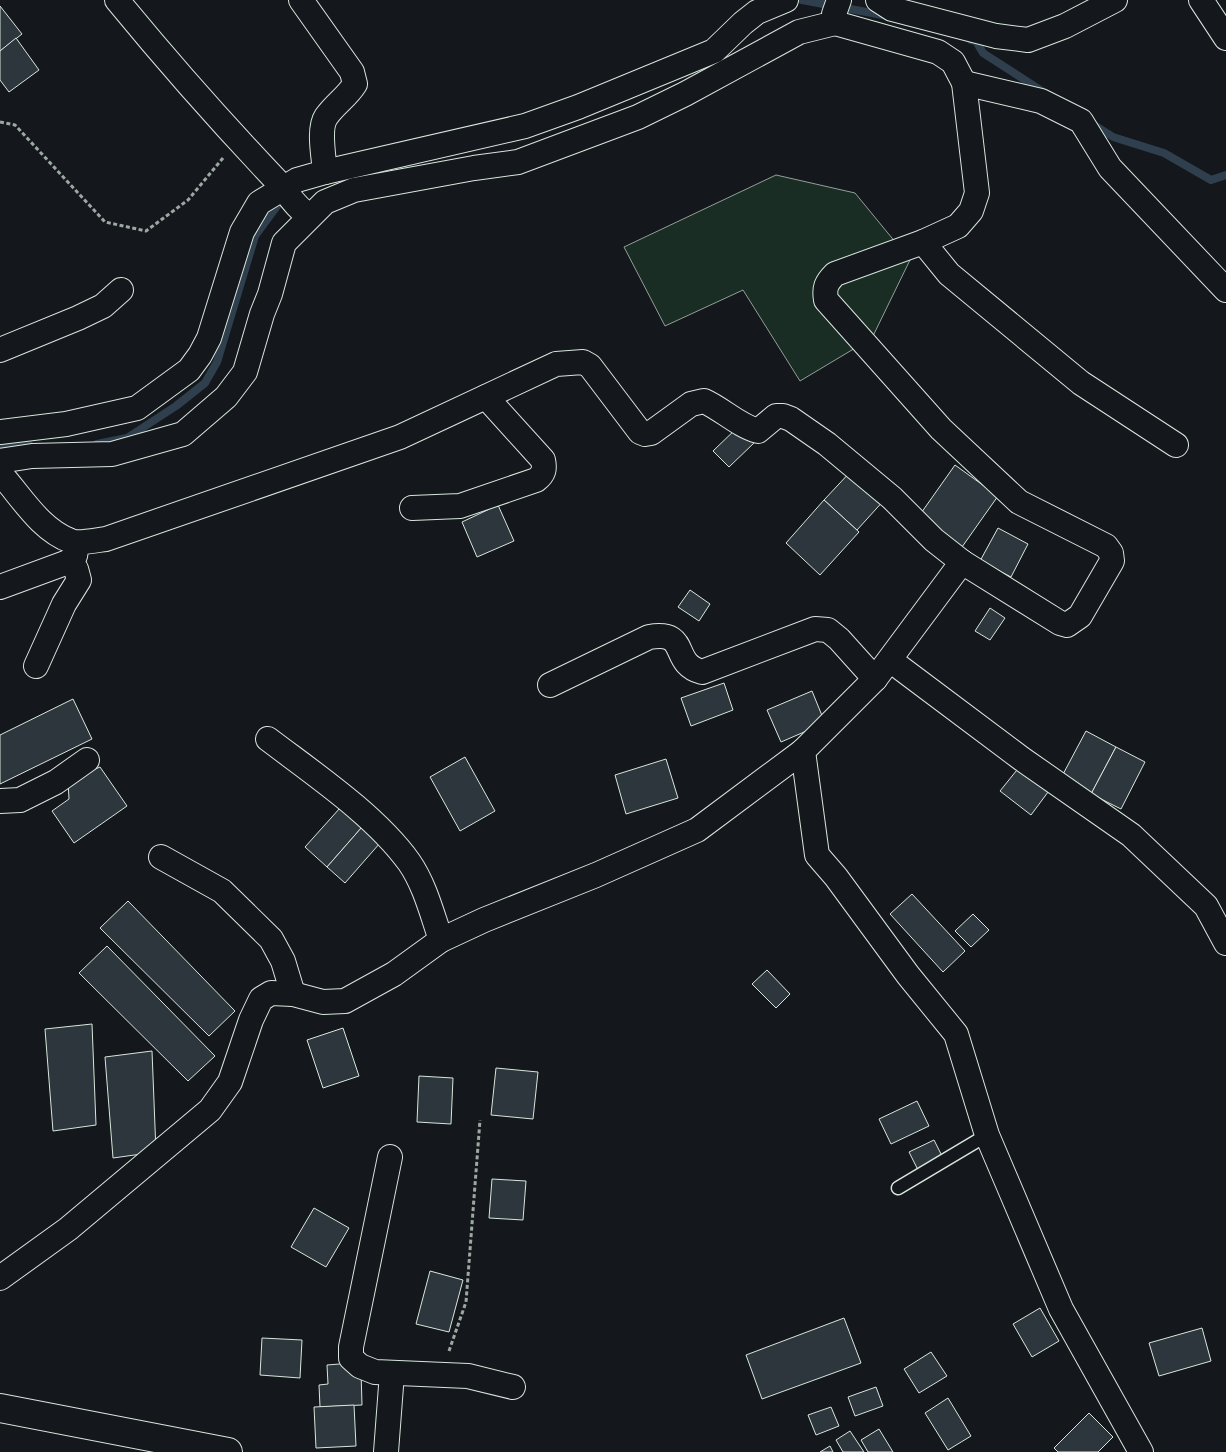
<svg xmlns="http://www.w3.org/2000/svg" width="1226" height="1452" font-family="'PT Sans Narrow',sans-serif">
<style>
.green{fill:#1a2d24;stroke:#939e99}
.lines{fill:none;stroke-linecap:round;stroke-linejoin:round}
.stream{stroke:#2f3f4d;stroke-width:8}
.building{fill:#2c363c;stroke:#d8e6dc}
.lane-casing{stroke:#d8e6dc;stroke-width:15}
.street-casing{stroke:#d8e6dc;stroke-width:26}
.secondary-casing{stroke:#d8e6dc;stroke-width:30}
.path{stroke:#9da8a2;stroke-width:3;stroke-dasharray:4 2.5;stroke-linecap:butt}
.lane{stroke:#14181c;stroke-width:12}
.street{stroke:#14181c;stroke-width:24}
.secondary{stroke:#14181c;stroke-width:28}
</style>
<rect width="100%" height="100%" fill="#14181c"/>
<!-- green -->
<path class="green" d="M776,175L855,193L910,260L872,338L800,381L743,290L665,326L624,247Z"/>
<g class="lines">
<!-- stream -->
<g class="stream">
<path d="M802,0L888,16"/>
<path d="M971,40L976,41L983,53L1045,93"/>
<path d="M1091,123L1113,137L1164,153L1211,180L1226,175"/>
<path d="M97,444L127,438L176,406L205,383L217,362L255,236L283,198"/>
<path d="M0,448L29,445"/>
</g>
</g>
<!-- building -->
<g class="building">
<path d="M0,6L22,34L0,51Z"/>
<path d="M16,38L39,70L9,92L0,80V51Z"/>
<path d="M739,426L755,442L729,467L713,451Z"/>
<path d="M955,465L998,496L962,547L919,516Z"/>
<path d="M853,469L886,498L857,530L824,500Z"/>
<path d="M824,500L859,532L820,575L786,543Z"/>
<path d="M498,505L514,541L477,557L462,522Z"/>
<path d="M998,528L1028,544L1011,577L980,561Z"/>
<path d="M690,590L710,604L699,621L678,607Z"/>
<path d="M990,608L1005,618L990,640L975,631Z"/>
<path d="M724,683L733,710L691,726L681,698Z"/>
<path d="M812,691L825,723L781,742L767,710Z"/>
<path d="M73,699L92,739L0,784V735Z"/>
<path d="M1086,731L1116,747L1091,794L1061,778Z"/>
<path d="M1116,747L1145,762L1121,809L1091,794Z"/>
<path d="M465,757L495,811L460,831L430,777Z"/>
<path d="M666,759L678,798L626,814L615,775Z"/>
<path d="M1021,765L1051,788L1031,815L1000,791Z"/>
<path d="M100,767L127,806L74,843L52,811L69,799L68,781Z"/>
<path d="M340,808L362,827L327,867L305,847Z"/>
<path d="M362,827L380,843L345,883L327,867Z"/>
<path d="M912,894L965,951L943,972L890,914Z"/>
<path d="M128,901L235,1011L209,1036L100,928Z"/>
<path d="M973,914L989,930L971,947L955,931Z"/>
<path d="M107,946L215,1056L188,1081L79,973Z"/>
<path d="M767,970L790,994L776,1008L752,984Z"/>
<path d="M92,1024L96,1125L53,1131L45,1029Z"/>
<path d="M343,1028L359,1076L323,1088L307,1040Z"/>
<path d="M152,1051L156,1152L113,1158L105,1057Z"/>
<path d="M496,1068L538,1072L533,1119L491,1115Z"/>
<path d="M419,1076L453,1078L451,1124L417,1122Z"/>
<path d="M917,1101L929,1126L891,1144L879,1119Z"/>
<path d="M934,1140L943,1158L918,1170L909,1152Z"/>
<path d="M492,1179L526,1181L523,1220L489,1218Z"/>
<path d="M314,1208L349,1228L326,1267L291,1247Z"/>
<path d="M430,1271L463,1280L449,1332L416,1324Z"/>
<path d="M1040,1308L1059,1341L1032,1357L1013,1324Z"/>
<path d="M844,1318L861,1363L762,1399L746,1355Z"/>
<path d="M1202,1328L1211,1361L1159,1376L1149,1343Z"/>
<path d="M262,1338L302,1340L300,1378L260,1375Z"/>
<path d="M931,1352L947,1376L919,1393L904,1369Z"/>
<path d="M352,1363L361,1371L362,1405L320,1407L319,1385L328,1384L327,1365Z"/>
<path d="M876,1387L883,1406L855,1416L848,1397Z"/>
<path d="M948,1398L971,1436L948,1450L925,1413Z"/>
<path d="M354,1405L356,1446L316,1448L314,1407Z"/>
<path d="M831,1407L839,1426L816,1435L808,1415Z"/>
<path d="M1089,1413L1113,1437L1098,1452H1058L1054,1448Z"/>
<path d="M879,1429L893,1452H868L861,1440Z"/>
<path d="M850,1431L864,1452H843L836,1440Z"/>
<path d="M830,1446L833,1452H820Z"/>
</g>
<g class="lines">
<!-- lane casing -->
<g class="lane-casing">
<path id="lane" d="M898,1188L987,1135"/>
</g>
<!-- street casing -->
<g class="street-casing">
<g id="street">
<path d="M117,0C167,61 220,121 274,178C286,190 295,208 310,216"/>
<path d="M878,0L892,9L996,36L1028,40L1065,26L1115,0"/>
<path d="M1201,0L1226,38"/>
<path d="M835,23L938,52L953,62L964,83L977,193L971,211L958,226L923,242L835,274C826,283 824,288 826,300L941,429L1019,502L1106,546L1111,553L1112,561L1080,616L1067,625L1060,623L962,562"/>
<path d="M964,83L1041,101L1081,121L1110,168L1226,290"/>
<path d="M325,172L525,126L578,107L714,51L743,23L757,12L786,0"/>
<path d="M923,242L949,274L1081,383L1176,445"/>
<path d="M0,350L78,318L103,306L121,290"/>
<path d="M0,432L66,424L137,408L189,370L200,355L209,338L242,232L259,203L297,180L325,172C324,158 318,129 326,117C335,104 347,97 355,84L352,72L301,0"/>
<path d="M0,461L32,456L112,454L183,434L226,397L245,372L262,314L270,294L284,243L325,202L354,190L474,168L518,162L638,117L685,94L799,32L835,23L834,14L839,0"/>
<path d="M0,473C21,496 40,530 71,541C78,544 97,540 106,539L400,437L556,364L583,362L590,366L640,432L645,434L651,433L691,404L704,401C722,409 739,426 758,431L776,416H783L791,419L827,444L892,498L934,540L962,562L875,679L803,751L697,830L596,875L484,920L441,940L394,974L345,1001L323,1002L293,994L271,993L261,999L251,1020L230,1082L210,1110L68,1229L0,1278"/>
<path d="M412,508L460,506L536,480C544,474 545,469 543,460L486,397"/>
<path d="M0,587L68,562L75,556L76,550"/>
<path d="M890,660L1022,759L1131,835L1206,906L1226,943"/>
<path d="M36,666L64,604L79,580L76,569L68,562"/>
<path d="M550,685L649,637C691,630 669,663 702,672L815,629L828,630L839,639L875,679"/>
<path d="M268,739C314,774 375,815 409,862C425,885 432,914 441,940"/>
<path d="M803,751L817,855L836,877L908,975L956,1034L987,1135L1061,1309L1141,1452"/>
<path d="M0,801L20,800L56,782L87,760"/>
<path d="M161,857L222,891L271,939L283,961L293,994"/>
<path d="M390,1157L351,1347V1358L360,1366L375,1372L468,1376L513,1387"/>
<path d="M386,1452L392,1373"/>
</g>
</g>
<!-- secondary casing -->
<g class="secondary-casing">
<path id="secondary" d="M0,1408L228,1452"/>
</g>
<!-- path -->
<g class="path">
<path d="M0,122L15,125L105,222L146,231L188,200L223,158"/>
<path d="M449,1351L466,1302L480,1120"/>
</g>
<!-- lane -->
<use href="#lane" class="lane"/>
<!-- street -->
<use href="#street" class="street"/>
<!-- secondary -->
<use href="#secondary" class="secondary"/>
</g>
</svg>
